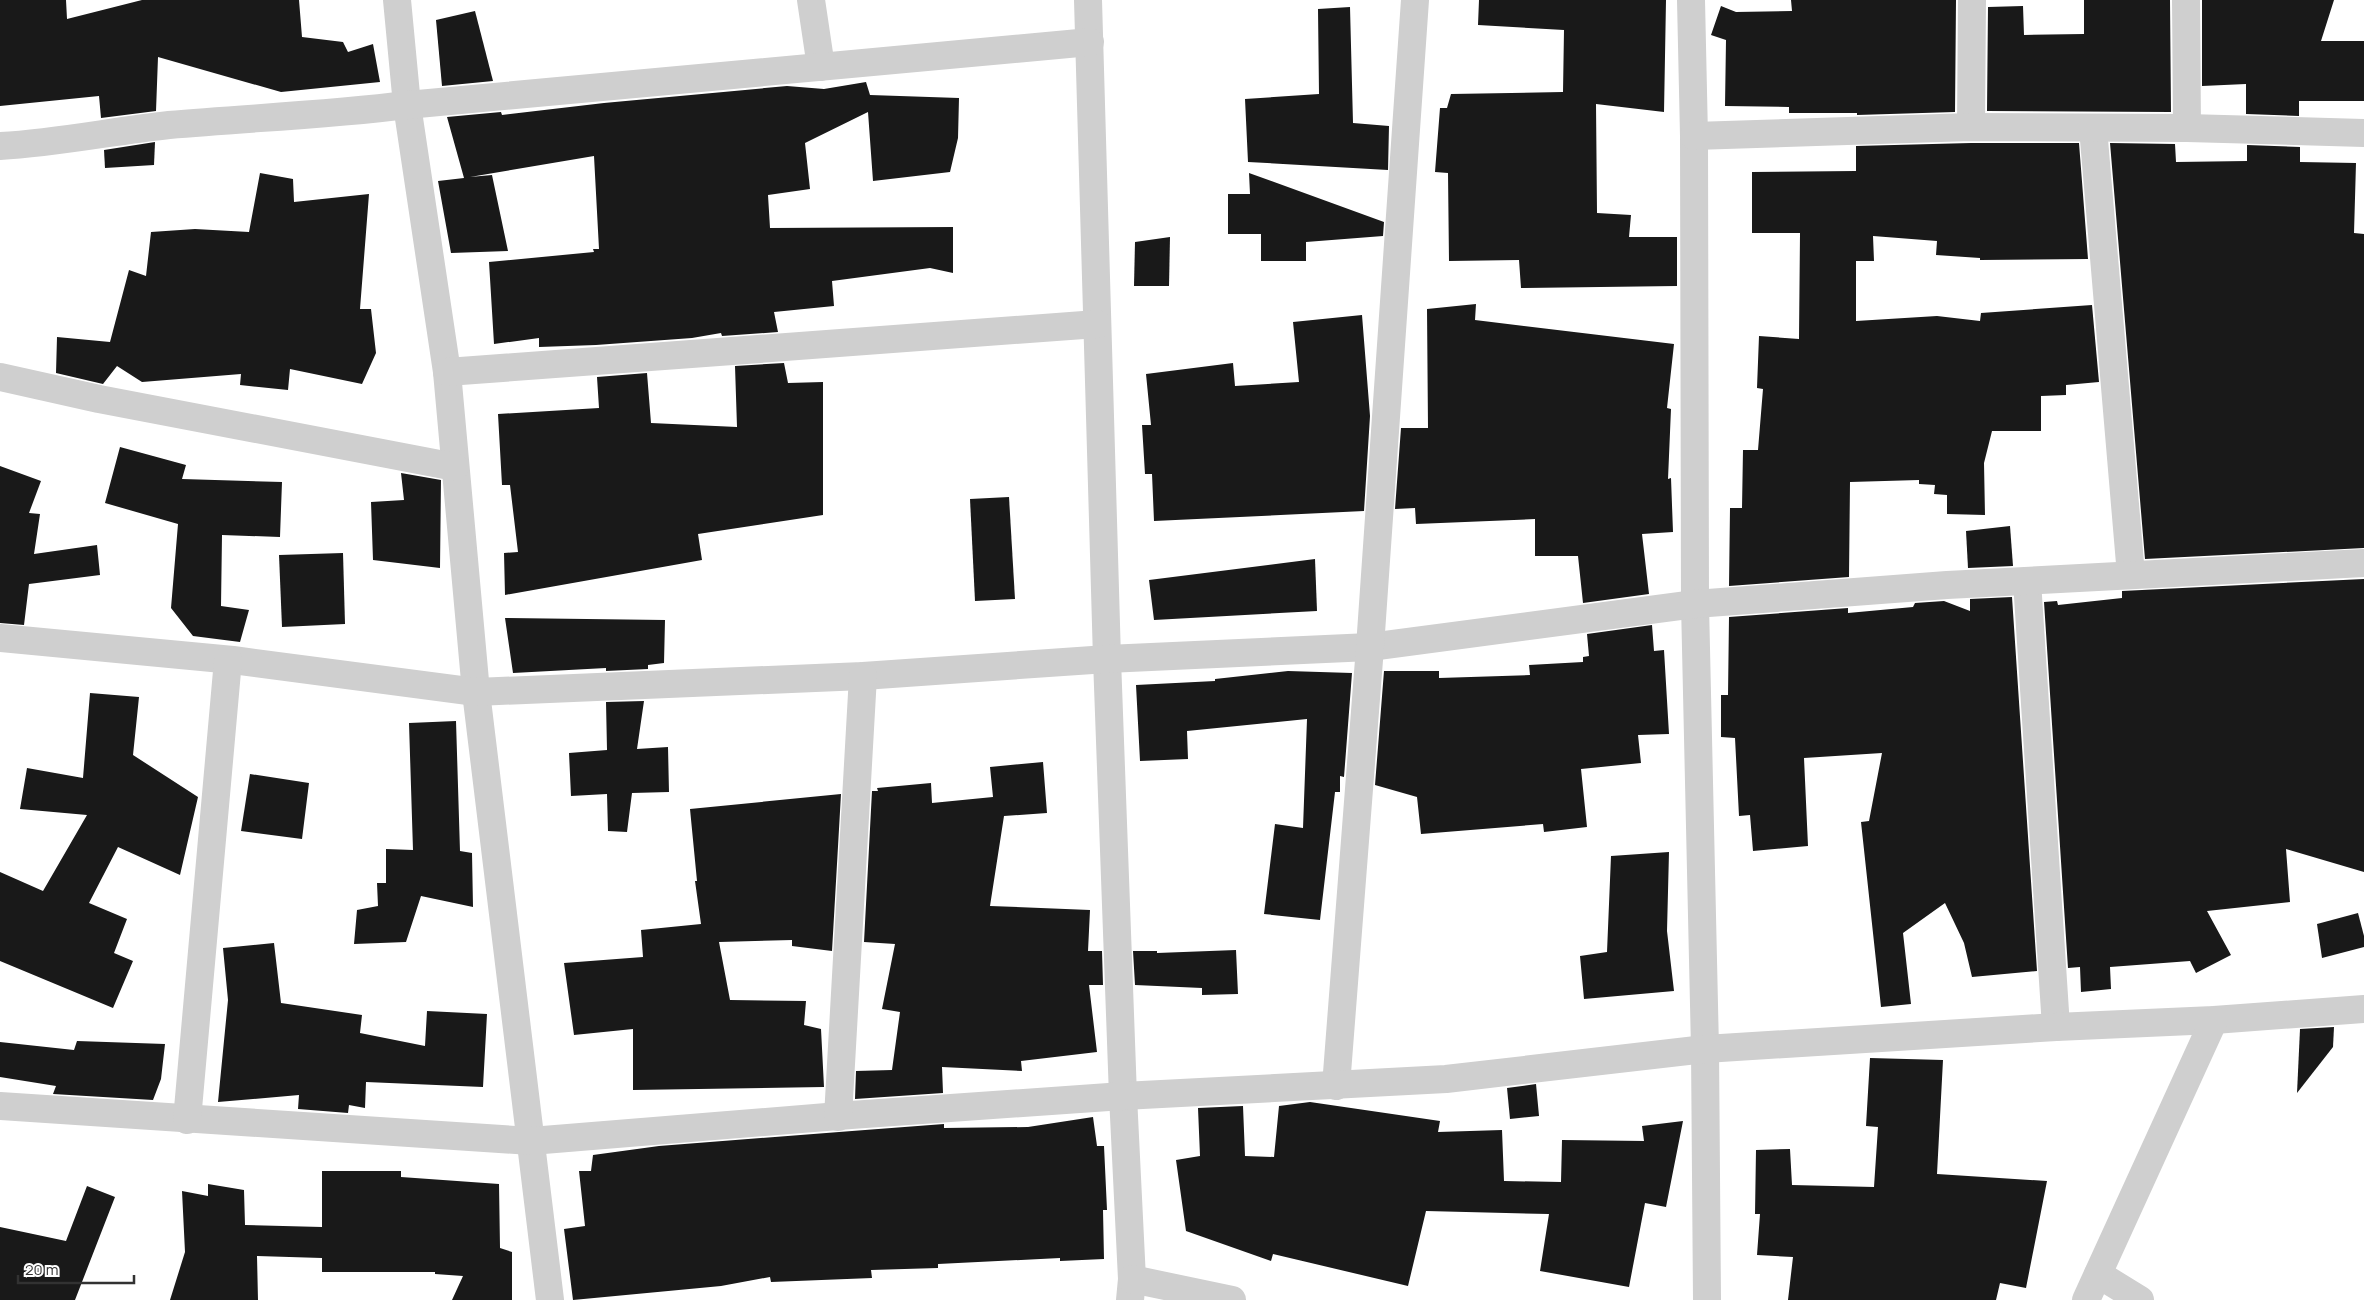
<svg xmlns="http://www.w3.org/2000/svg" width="2364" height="1300" font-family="Manrope,sans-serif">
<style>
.building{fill:#191919}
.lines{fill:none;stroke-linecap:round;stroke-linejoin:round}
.minor{stroke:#cfcfcf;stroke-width:28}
</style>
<rect width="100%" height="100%" fill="#fff"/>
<!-- building -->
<g class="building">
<path d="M0,0H66L67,19L142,0H299L302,37L343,42L348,52L373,44L380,82L281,92L158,57L156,111L101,118L99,96L0,106Z"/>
<path d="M1479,0H1666L1664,112L1596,104L1597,213L1631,215L1629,237H1677V286L1521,288L1519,260L1449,261L1448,173L1435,172L1440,108H1447L1451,94L1563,92L1564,30L1478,25Z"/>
<path d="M1791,0H1956L1955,112L1857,115V113H1789V107L1725,106L1726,40L1711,35L1721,6L1736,12L1792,11Z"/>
<path d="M2084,0H2170L2171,112L1987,111L1988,7L2023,6L2024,35L2084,34Z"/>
<path d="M2202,0H2334L2321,41H2364V101H2299V116L2246,114V84L2202,86Z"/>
<path d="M1350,7L1353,123L1389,126L1388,170L1248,162L1245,99L1319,94L1318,9Z"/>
<path d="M475,11L493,81L442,86L436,20Z"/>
<path d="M866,82L870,95L959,98L958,138L950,172L873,181L868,112L805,143L810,189L768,195L770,228L953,227V273L930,268L832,281L834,306L774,312L778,332L722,336L721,333L692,338L596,345L539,347V338L494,344L489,262L594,252L593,249H599L594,156L470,177L492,175L508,251L451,253L438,181L464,178L447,117L501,112L502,115L604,103L787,86L824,89Z"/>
<path d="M155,142L154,165L105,168L104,150Z"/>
<path d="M1971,143H2079L2088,259L1980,260V258L1936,255L1937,241L1873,236L1874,261H1856V321L1937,316L1980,321L1981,313L2092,305L2099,382L2066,385V395L2041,396V431H1992L1984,463L1985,515L1947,514V495L1934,494L1935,485L1919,484V480L1850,482L1849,577L1729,586L1730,508H1742L1743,450H1758L1763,389L1757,388L1759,336L1799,339L1800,233H1752V172L1856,171V146Z"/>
<path d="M2110,143L2175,144L2176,162L2247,161V145L2300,147V162L2356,163L2354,233L2364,234V548L2145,559Z"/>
<path d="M260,173L293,179L294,202L369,194L360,309H371L376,353L362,384L290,369L288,390L240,385L241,374L142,382L117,366L103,384L56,373L57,337L110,342L129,270L146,276L151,232L195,229L249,232Z"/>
<path d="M1249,173L1384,222L1383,236L1306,242V261H1261V234H1228V194H1250Z"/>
<path d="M1170,237L1169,286H1134L1135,242Z"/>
<path d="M1476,304L1475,320L1674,344L1667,408L1671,409L1668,479L1671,478L1673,532L1642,534L1649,594L1583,603L1578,556H1535V519L1416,524L1415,508L1395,509L1401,428H1428L1427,309Z"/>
<path d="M1362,315L1370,416L1364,511L1154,521L1152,474H1145L1142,425H1151L1146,374L1233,363L1235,386L1299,382L1293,322Z"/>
<path d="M784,363L788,383L823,382V515L698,534L702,560L505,595L504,553L518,552L510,485H502L498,414L599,408L597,377L647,373L651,423L737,427L735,366Z"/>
<path d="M120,447L186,465L182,479L282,482L280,537L222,535L221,606L249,610L240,642L193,636L171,608L178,524L105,503Z"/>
<path d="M0,466L41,481L29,513L40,514L34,554L97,545L100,575L29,584L24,625L0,623Z"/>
<path d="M401,473L441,480L440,568L373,560L371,502L404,500Z"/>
<path d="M1009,497L1015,599L975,601L970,499Z"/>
<path d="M2010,526L2013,566L1968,568L1966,531Z"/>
<path d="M343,553L345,624L282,627L279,555Z"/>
<path d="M1315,559L1317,611L1154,620L1149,580Z"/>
<path d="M2364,579V872L2286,849L2290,902L2207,911L2231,955L2196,973L2190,961L2110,967L2111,989L2081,992L2080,967L2068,968L2044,602L2057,601L2058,605L2122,598V591Z"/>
<path d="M2012,597L2037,971L1972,977L1964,943L1945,903L1903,933L1911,1004L1881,1007L1861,822L1869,821L1882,753L1804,758L1808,846L1753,851L1750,815L1739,816L1735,738L1721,737V695H1728L1729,617L1848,608V613L1913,607L1915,603L1944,601L1970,611V599Z"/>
<path d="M505,618L665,620L664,663L648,665V669L606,671V668L513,673Z"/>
<path d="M1652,625L1654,651L1664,650L1669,734L1638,735L1641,763L1581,769L1587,827L1544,832L1543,824L1421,834L1417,797L1375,785L1384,671H1439V678L1530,675L1529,665L1583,662V657L1589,656L1587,634Z"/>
<path d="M1288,671L1352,673L1344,777L1340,776V792H1335L1320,920L1264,914L1275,824L1303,828L1307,719L1187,731L1188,759L1140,761L1136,685L1215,681V679Z"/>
<path d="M90,693L139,697L133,755L198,797L180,875L118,847L89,903L127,919L114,953L133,961L113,1008L0,961V872L43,891L87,815L20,809L27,768L83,778Z"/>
<path d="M644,701L637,749L668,747L669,792L632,793L627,832L608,831L607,794L571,796L569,753L607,750L606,702Z"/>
<path d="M456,721L460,851L472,853L473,907L421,896L406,942L354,944L357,910L378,906L377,883H386V849L413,850L409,723Z"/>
<path d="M1043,762L1047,813L1004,816L990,906L1090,910L1088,951H1102L1103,985H1089L1097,1052L1021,1061L1022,1071L942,1067L943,1093L855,1099L856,1071L892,1070L900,1012L882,1009L895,944L864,942L872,791H878L877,788L931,783L932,803L993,797L990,767Z"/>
<path d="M250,774L309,783L302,839L241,831Z"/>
<path d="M841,794L832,951L792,946V940L719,942L730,1000L806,1001L804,1025L821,1029L824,1087L633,1090V1029L574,1035L564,963L643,957L641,930L701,924L695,881H697L690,809Z"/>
<path d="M1669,852L1667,931L1674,991L1584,999L1580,956L1607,952L1611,856Z"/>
<path d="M2358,913L2364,936V947L2322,958L2317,924Z"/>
<path d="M274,943L281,1003L362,1015L360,1033L425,1046L427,1011L487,1014L483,1087L366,1082L365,1108L349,1105L348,1113L298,1109L299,1095L218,1102L228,1000L223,948Z"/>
<path d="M1236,950L1238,994L1202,995V988L1135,985L1133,951H1157V953Z"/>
<path d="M2334,1027L2333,1047L2297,1093L2300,1029Z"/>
<path d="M77,1041L165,1044L161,1079L153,1100L53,1094L56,1086L0,1077V1042L74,1050Z"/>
<path d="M1870,1058L1943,1060L1937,1174L2047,1181L2026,1288L2000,1283L1996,1300H1788L1793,1257L1757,1255L1760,1214H1755L1756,1150L1790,1149L1792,1185L1874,1187L1878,1127L1866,1126Z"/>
<path d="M1536,1084L1539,1116L1510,1119L1507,1088Z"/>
<path d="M1310,1102L1440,1121L1438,1132L1502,1130L1504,1181L1561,1182L1562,1140L1644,1141L1642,1126L1683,1121L1666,1207L1645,1203L1629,1287L1540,1271L1549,1214L1426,1211L1408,1286L1273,1254L1271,1261L1186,1231L1176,1160L1200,1156L1198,1108L1243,1106L1245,1156L1274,1157L1279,1106Z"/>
<path d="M1093,1117L1097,1146H1104L1107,1210H1103L1104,1259L1060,1261V1258L938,1264V1268L871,1270L872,1278L771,1282L770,1277L721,1286L573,1300L564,1229L585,1226L579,1171H591L593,1155L659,1146L852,1131L944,1124V1128L1028,1127Z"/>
<path d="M322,1171H401V1177L499,1184L500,1248L512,1252V1300H452L463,1276L435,1274V1272H322V1258L257,1256L258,1300H170L185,1252L182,1191L208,1196V1184L244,1190L245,1225L322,1227Z"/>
<path d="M87,1186L115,1197L75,1300H0V1227L66,1241Z"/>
</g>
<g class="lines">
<!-- minor -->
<g class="minor">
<path d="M397,0L407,105L447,372L476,692L550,1300"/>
<path d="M811,0L821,67"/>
<path d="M1088,0L1107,659L1123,1096L1132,1279L1130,1300"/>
<path d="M1691,0L1694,136L1695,604L1705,1049L1707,1300"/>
<path d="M2186,0L2187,128"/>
<path d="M1971,127L1972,0"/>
<path d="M2093,128L2131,575"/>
<path d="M1694,136L1971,127L2187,128L2364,133"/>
<path d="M0,146C57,143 113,131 169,125C248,118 328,115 407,105L1090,42"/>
<path d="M447,372L1097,324"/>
<path d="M0,377L99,399L455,467"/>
<path d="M2027,581L2056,1027"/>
<path d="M0,638L233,660L476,692L863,676L1107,659L1370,647L1695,604L1947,585L2364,563"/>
<path d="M1336,1086L1370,647L1415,0"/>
<path d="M0,1106L531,1141L851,1115L1123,1096L1446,1079L1705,1049L2056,1027L2214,1020L2364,1009"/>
<path d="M838,1117L863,676"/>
<path d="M187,1120L228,660"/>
<path d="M2098,1274L2140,1300"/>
<path d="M1132,1279L1232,1300"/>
<path d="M2086,1300L2214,1020"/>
</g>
</g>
<!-- scale -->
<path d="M18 1275v8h116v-8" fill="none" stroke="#323232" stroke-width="2.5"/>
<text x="25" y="1275" font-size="15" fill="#323232" stroke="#ffffff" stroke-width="4" paint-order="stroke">20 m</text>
</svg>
